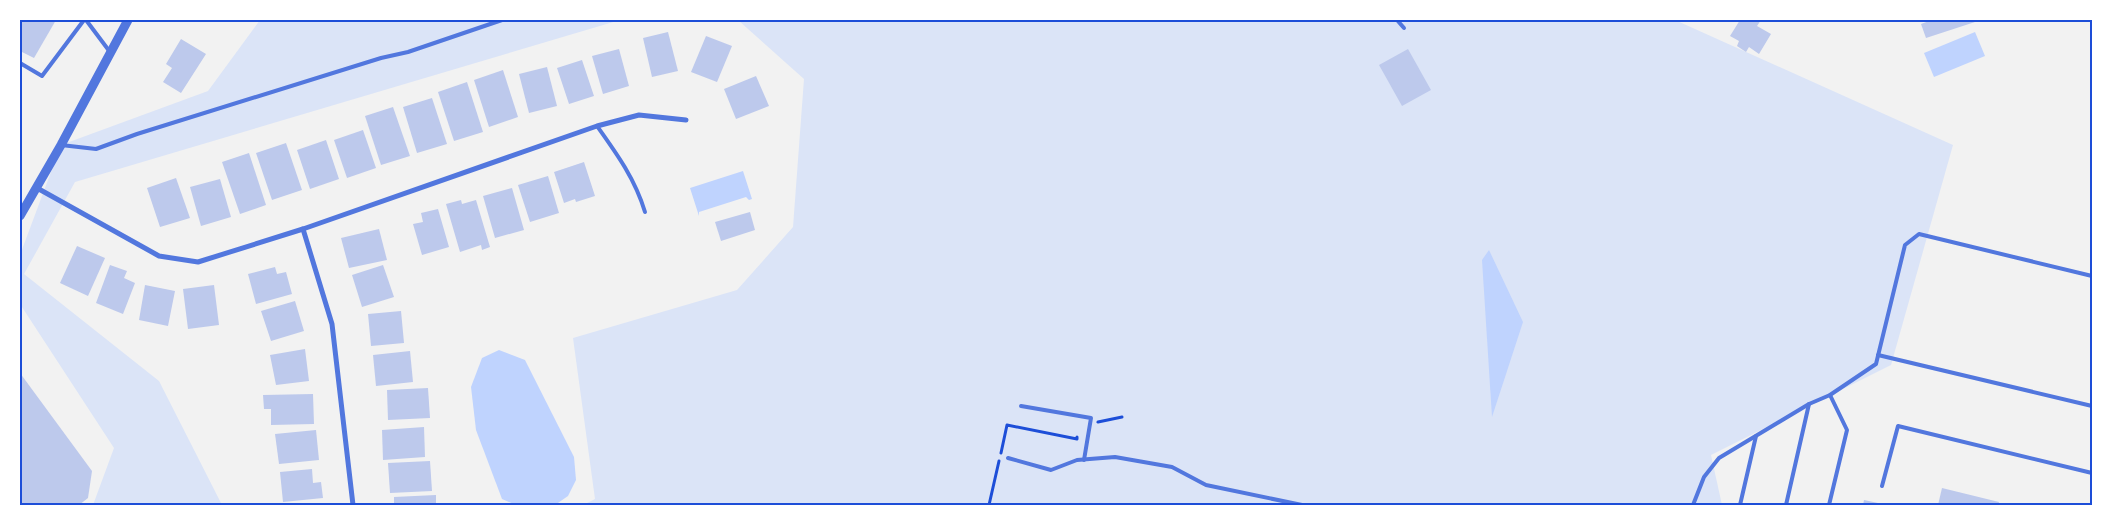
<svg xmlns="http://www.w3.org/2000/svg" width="2112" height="525" font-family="'IBM Plex Serif',serif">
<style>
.green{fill:#dbe4f7}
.water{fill:#bfd3fe}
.building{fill:#bdc9ec}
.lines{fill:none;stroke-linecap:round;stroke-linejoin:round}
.path{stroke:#1d4ed8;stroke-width:3}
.service{stroke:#5277de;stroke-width:4}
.minor{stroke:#5277de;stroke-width:5}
.tertiary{stroke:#5277de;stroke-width:9}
.neatline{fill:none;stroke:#1d4ed8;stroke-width:2}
</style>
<rect width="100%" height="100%" fill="#f2f2f2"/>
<!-- green -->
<g class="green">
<path d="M260,20H620L75,182L24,274L159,381L222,505H93L114,448L20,304V255L61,145L208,91Z"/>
<path d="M738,20H1675L1953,145L1891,365L1711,455L1722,505H583L595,499L573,338L737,290L793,227L804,79Z"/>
</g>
<!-- water -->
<g class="water">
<path d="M1975,32L1985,56L1934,77L1924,53Z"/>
<path d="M743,171L752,199L749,200L746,197L699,212V216L690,188Z"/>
<path d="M1489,250L1523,322L1492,417L1482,260Z"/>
<path d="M499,350L525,360L574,457L576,480L568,496L555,505H516L502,499L476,430L471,387L482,358Z"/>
</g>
<!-- building -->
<g class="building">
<path d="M20,20H56L34,58L20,51Z"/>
<path d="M1740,20H1761L1757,26L1771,34L1759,54L1749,47L1746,52L1737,46L1739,41L1730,36Z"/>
<path d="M1974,20L1975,22L1926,38L1921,24L1932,20Z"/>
<path d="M668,32L678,71L652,77L643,38Z"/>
<path d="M706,36L732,46L717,82L691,72Z"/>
<path d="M181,39L206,54L181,93L163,82L172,68L166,64Z"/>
<path d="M619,49L629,86L603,94L592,56Z"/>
<path d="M1408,49L1431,90L1402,106L1379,65Z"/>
<path d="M582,60L594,96L569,104L557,68Z"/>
<path d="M547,67L557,106L529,113L519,74Z"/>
<path d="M503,70L518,117L489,127L474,80Z"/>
<path d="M756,76L769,106L736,119L724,89Z"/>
<path d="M467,82L483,132L454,141L438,92Z"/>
<path d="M432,98L447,144L417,153L403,107Z"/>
<path d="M393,107L410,156L381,165L365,116Z"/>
<path d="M363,130L376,168L347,178L334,140Z"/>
<path d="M326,140L339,179L310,189L297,150Z"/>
<path d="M286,143L302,190L272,200L256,153Z"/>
<path d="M249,153L266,205L240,214L222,162Z"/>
<path d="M584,162L595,196L576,202L575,199L564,203L554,172Z"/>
<path d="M548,176L559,213L530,222L518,185Z"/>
<path d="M176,178L190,218L160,227L147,188Z"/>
<path d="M220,179L231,217L201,226L190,187Z"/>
<path d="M512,188L524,230L495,238L483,196Z"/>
<path d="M461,200L462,204L476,200L490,247L482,250L481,245L460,252L446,204Z"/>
<path d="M438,209L449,247L422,255L413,224L423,222L421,213Z"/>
<path d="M750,212L755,230L721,241L715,222Z"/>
<path d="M379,229L387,260L349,268L341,238Z"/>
<path d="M77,246L105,258L88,296L60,283Z"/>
<path d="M110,265L127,271L124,278L135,283L123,314L96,303Z"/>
<path d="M383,265L394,297L362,307L352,275Z"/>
<path d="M275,267L277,274L286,272L292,294L256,304L248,274Z"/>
<path d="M145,285L175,291L168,326L139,320Z"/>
<path d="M214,285L219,325L188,329L183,289Z"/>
<path d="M295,301L304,331L271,341L261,311Z"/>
<path d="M401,311L404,343L371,346L368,314Z"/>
<path d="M305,349L309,381L276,385L270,355Z"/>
<path d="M410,351L413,382L376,386L373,355Z"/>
<path d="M20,373L92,471L88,498L79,505H22L20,502Z"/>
<path d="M428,388L430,418L388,420L387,390Z"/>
<path d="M313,394L314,424L271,425V409H264L263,395Z"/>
<path d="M424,427L425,457L383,460L382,430Z"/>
<path d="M316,430L319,460L279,464L275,434Z"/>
<path d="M430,461L432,491L390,493L388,463Z"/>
<path d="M312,469L313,483L321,482L323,498L283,502L280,472Z"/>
<path d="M1942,488L1999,502L1998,505H1938Z"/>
<path d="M436,495V505H394V497Z"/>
<path d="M1864,500L1878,503L1877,505H1863Z"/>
</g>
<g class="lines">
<!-- path -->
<g class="path">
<path d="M1098,422L1122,417"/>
<path d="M1001,453L1007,425L1077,439V437"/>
<path d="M972,505H977"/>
<path d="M989,505L999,461"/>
</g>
<!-- service -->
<g class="service">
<path d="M86,20L110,52"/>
<path d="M1397,20L1404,28"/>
<path d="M20,63L42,76L84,20"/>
<path d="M597,126C617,154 635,179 645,212"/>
<path d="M61,145L96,149L137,134L381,58L408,52L502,20"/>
<path d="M1878,355L2092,406"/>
<path d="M1021,406L1091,418L1084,460"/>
<path d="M1008,458L1051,470L1077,460L1115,457L1172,467L1206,485L1302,505"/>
<path d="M1882,486L1898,426L2092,473"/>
<path d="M1693,505L1704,477L1719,458L1809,404L1830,395L1876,364L1905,245L1919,234L2092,276"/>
<path d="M1740,505L1756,436"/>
<path d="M1786,505L1809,404"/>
<path d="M1829,505L1847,430L1830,395"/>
</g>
<!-- minor -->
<g class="minor">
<path d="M37,188L159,256L198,262L303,229L597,126L639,115L686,120"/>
<path d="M303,229L332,324L353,505"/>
</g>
<!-- tertiary -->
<path class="tertiary" d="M20,216L61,145L128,20"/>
</g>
<!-- border -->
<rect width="2112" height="525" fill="none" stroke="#ffffff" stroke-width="42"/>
<rect x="21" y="21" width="2070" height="483" class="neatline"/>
</svg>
